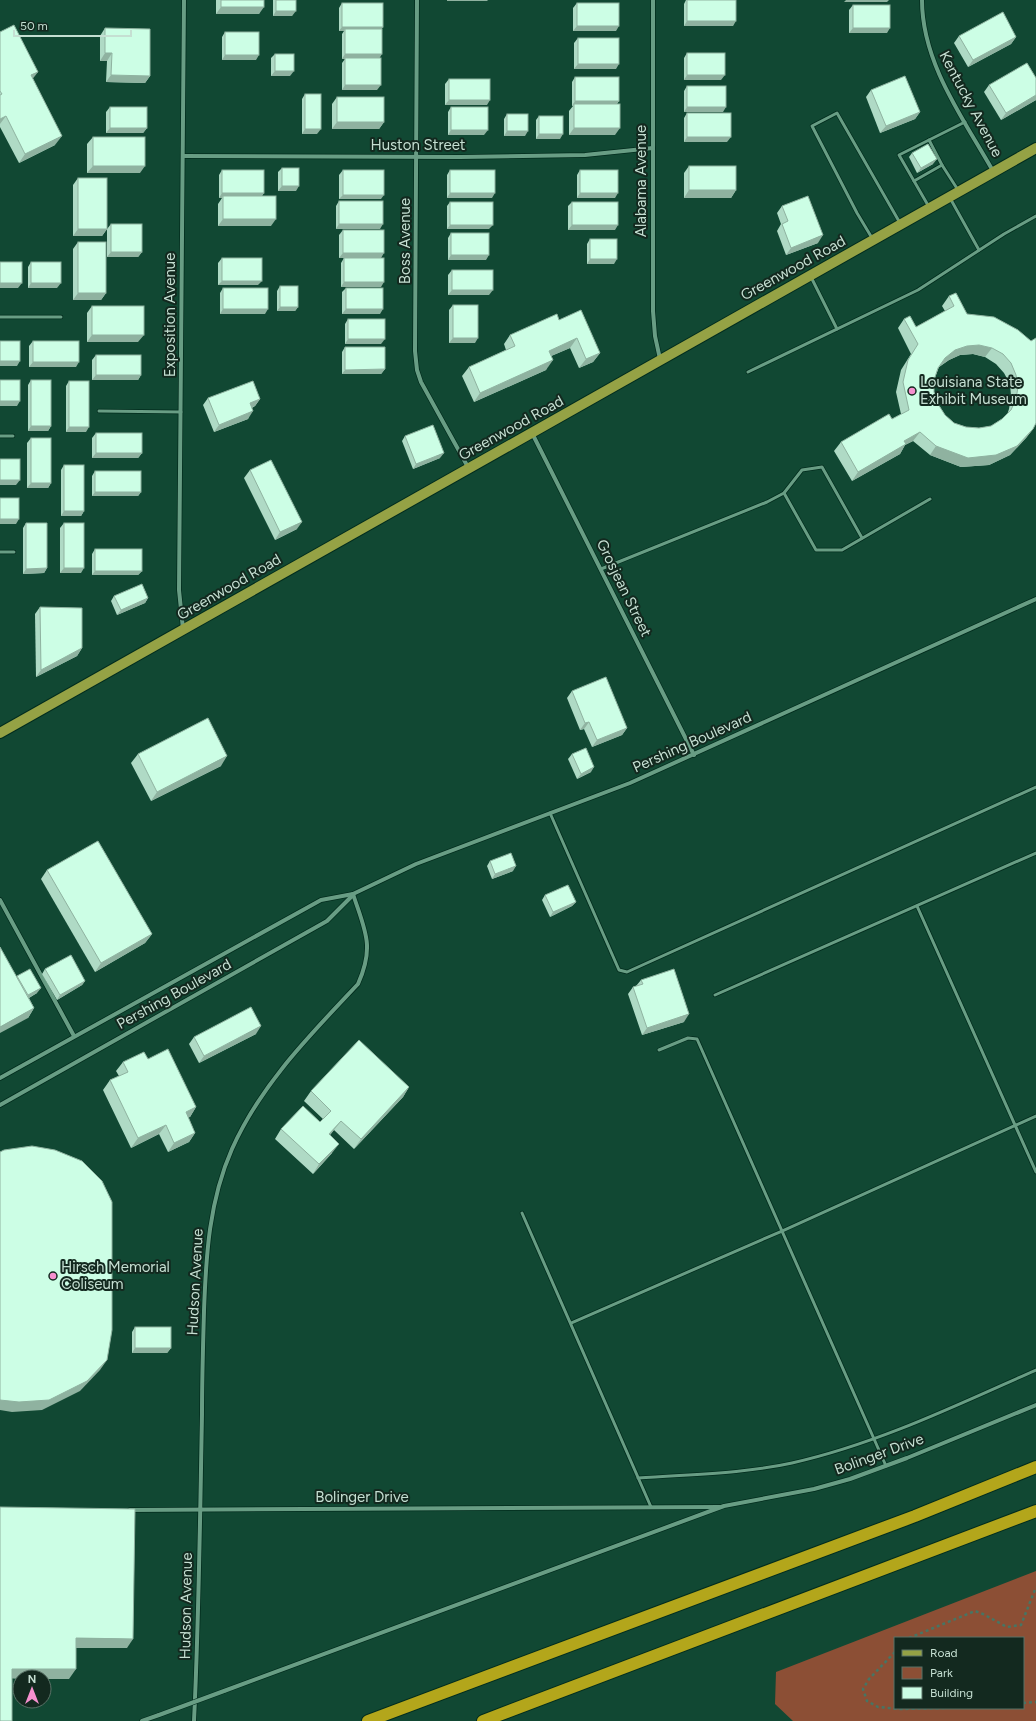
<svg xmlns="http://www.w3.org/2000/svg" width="1036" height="1721" font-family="Figtree,sans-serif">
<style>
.green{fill:#8c4f35;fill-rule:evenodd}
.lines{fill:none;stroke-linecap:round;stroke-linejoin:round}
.service-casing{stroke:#022c1d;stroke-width:4.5}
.minor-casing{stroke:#022c1d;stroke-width:5.5}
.primary-casing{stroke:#022c1d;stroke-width:12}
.motorway-casing{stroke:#022c1d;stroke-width:14}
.path{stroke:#477563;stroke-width:2.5;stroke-dasharray:3 3;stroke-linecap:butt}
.service{stroke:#689d84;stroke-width:3}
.minor{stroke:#689d84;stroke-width:4}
.primary{stroke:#95a245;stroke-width:10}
.motorway{stroke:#b3a61b;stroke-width:12}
.minor-bridge-casing{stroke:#022c1d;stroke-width:5.5;stroke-linecap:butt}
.minor-bridge{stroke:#689d84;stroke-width:4}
.wall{fill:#afdac5;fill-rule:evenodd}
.shaded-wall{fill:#8fb2a0}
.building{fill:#ccfee5;stroke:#8fb2a0;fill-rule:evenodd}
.poi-dot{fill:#f690cf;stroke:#13291f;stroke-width:1.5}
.labels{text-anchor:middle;stroke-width:4;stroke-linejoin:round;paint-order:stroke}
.street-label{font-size:15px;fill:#c5dfd2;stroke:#13291f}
.poi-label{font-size:15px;fill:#c5dfd2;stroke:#13291f;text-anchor:start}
</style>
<rect width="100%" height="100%" fill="#114833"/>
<!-- green -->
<path class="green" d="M1036,1571V1721H793L775,1704L776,1672ZM895,1638H1023V1708H895Z"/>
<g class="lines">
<!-- service casing -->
<g class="service-casing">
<g id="service">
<path d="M929,140L942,165"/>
<path d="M914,181L942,165L958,190"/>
<path d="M950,198L979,250"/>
<path d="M929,207L899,155L965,122"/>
<path d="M872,238L857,213L812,126L837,113L900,223"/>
<path d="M811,277L837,329"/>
<path d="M0,317H61"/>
<path d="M748,372L918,290L1004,234L1036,216"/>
<path d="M99,411L181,412"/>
<path d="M0,436H13"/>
<path d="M784,493L816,550H842L930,499"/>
<path d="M0,552H14"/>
<path d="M601,569L767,502L784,493L802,470L822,467L862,538"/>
<path d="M550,813L619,970L627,972L1036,787"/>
<path d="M917,906L1036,1172"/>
<path d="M715,995L1036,853"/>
<path d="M659,1050L688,1038L697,1039L886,1466"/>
<path d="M522,1213L651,1507"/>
<path d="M571,1323L782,1231L1036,1116"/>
<path d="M638,1478C690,1474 742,1474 792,1463C877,1444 957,1405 1036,1370"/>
</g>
</g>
<!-- minor casing -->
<g class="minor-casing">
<g id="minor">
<path d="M417,0L415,351L417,370L421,382L469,469"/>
<path d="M653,0V311L655,336L660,359"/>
<path d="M922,0C922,63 963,118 993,171"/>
<path d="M183,156L460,157L585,155L653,148"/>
<path d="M532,433L694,755"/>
<path d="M183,629L179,590L184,0"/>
<path d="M0,900L74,1036"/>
<path d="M0,1078L321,900L353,894L416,864L630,783L1036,599"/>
<path d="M0,1105L327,921L353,895"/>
<path d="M130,1510L720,1507"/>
<path d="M224,1691L724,1506L814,1489L850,1479L907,1458L1036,1405"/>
<path d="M142,1721L159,1715"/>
<path d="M194,1721C199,1619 200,1516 202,1414C202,1379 203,1345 204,1311C206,1255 209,1201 232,1149C261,1084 310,1035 358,984C375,946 365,931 353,894"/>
</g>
</g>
<!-- primary casing -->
<g class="primary-casing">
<path id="primary" d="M0,733L1036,148"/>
</g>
<!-- motorway casing -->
<g class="motorway-casing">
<g id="motorway">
<path d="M368,1721L915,1516L1036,1467"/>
<path d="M483,1721L1036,1511"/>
</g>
</g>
<!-- path -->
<g class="path">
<path d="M909,1638L975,1611L983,1614L1007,1627L1021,1625L1036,1587"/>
<path d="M895,1652L869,1679L863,1689L867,1701L878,1707L900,1709L946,1708"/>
<path d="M1023,1703L1036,1702"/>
</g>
<!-- service -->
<use href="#service" class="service"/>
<!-- minor -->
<use href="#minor" class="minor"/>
<!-- primary -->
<use href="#primary" class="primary"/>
<!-- motorway -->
<use href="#motorway" class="motorway"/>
<!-- minor-bridge casing -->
<g class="minor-bridge-casing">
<path id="minor-bridge" d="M159,1715L224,1691"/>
</g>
<!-- minor-bridge -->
<use href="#minor-bridge" class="minor-bridge"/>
</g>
<!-- wall -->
<g class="wall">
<path d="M216,0H264L259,14H216Z"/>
<path d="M273,0H296L292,16H273Z"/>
<path d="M686,0H736L733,26H684V4Z"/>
<path d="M342,3L383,27L381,29L377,90H342V63L345,59H342V34L344,31H339V8Z"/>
<path d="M577,3L616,31H573V8Z"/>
<path d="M853,5L887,33H849V10Z"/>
<path d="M105,28L150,76L145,83L106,82L107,61H100V36Z"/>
<path d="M0,32L33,79L55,145L19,163L0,127Z"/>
<path d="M225,32L256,60H222V37Z"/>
<path d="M959,36L1016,37L1011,44L968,67L954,43Z"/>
<path d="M578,38L616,69H574V43Z"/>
<path d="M687,53L721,80H684V58Z"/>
<path d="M275,54L290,76H271V58Z"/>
<path d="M575,77L619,101L617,104L615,135H569V111L573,106H572V82Z"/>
<path d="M1036,78V100L1001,120L984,92L989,85Z"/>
<path d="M449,79L487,105H445V84Z"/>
<path d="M687,86L723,112H684V91Z"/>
<path d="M871,90L920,112L915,119L880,133L866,97Z"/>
<path d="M305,94L317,134H302V99Z"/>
<path d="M337,97L384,122L379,129H332V104Z"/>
<path d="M110,107L147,128L143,133H106V112Z"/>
<path d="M451,107L484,135H448V112Z"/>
<path d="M687,113L727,142H684V118Z"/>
<path d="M507,114L525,136H504V119Z"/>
<path d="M539,116L560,139H536V120Z"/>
<path d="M93,137L140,173H87V144Z"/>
<path d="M912,153L933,164L917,173L909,157Z"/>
<path d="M689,166L736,190L731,198H684V173Z"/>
<path d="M282,168L296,191H278V172Z"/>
<path d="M222,170L264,193L261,196L271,226H218V204L222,198H219V175Z"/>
<path d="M343,170L381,199H339V175Z"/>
<path d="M450,170L492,198H447V175Z"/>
<path d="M580,170L615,198H577V175Z"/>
<path d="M78,178L107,229L102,236H73V185Z"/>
<path d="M339,201L380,229H336V206Z"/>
<path d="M450,202L489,229H447V206Z"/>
<path d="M572,202L615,230H568V206Z"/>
<path d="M782,206L818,243L786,255L777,231L781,224L777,213Z"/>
<path d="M111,224L142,252L138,257H107V229Z"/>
<path d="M343,230L381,258H339V235Z"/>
<path d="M451,233L486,260H448V238Z"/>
<path d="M590,239L614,264H587V244Z"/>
<path d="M78,242L106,293L101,300H73V249Z"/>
<path d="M222,258L258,285H218V263Z"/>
<path d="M344,258L381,287H341V263Z"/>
<path d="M31,262L57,288H28V267Z"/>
<path d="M452,270L489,295H448V275Z"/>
<path d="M280,286L298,307L295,311H277V291Z"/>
<path d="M223,288L265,314H220V293Z"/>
<path d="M346,288L380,314H342V292Z"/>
<path d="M949,296L967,314L1018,330L1033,429L1026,438L1010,455L989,465L961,467L930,455L913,441L905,445L900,454L852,481L834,451L841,442L892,419L901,414L896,392L901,370L911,354L898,328L904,319L916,327L945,311L942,306ZM973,354L985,357L996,364L1004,373L1010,384L1011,396L1009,409L1007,415L1002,419L991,426L979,428L966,427L954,423L945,415L938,404L934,392V380L939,367L949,360L960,355Z"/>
<path d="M453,305L475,343H449V310Z"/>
<path d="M92,306L138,342H87V313Z"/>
<path d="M348,319L381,344H345V324Z"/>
<path d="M559,320L600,353L593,362L579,368L570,348L551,356L546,370L474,402L462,376L469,367L506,350L504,344L510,335Z"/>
<path d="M33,341L76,367H29V346Z"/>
<path d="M345,347L385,369L381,374H342V352Z"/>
<path d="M96,355L141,375L138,380H92V360Z"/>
<path d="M31,380L51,426L48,431H28V385Z"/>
<path d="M69,381L86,432H66V386Z"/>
<path d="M208,398L260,399L255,406L252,408L248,419L214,432L203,405Z"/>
<path d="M96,433L142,453L138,458H92V438Z"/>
<path d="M405,436L440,458L413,469L402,441Z"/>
<path d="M31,438L51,483L48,488H27V443Z"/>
<path d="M64,465L84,511L81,516H61V470Z"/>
<path d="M250,470L297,529L275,540L244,478Z"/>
<path d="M95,471L141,492L138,496H92V476Z"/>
<path d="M26,523L47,568L44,573L23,574V528Z"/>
<path d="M64,523L81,573H60V528Z"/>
<path d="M95,549L142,571L138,575H92V554Z"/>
<path d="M114,596L148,598L145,603L117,615L111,601Z"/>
<path d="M40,607L82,648L77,656L36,677L35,614Z"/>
<path d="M572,691L627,728L622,735L592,747L584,729L580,730L567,698Z"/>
<path d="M138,754L221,766L151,801L131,763Z"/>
<path d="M572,754L591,772L577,779L568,759Z"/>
<path d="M490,861L513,871L492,879L487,866Z"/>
<path d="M47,870L152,934L145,943L95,972L41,879Z"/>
<path d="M545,895L576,902L572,906L550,917L542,900Z"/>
<path d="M45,969L85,981L82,985L57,1000L42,974Z"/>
<path d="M17,976L37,993L29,998L34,1008L28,1018L17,977Z"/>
<path d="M641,980L684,1022L642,1035L628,994L633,987L636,986Z"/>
<path d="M256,1034L199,1063L189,1044L194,1037Z"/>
<path d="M148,1059L196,1107L190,1117H188L195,1133L189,1142L168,1152L159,1134L131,1148L103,1090L110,1080L119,1076L116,1071L123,1062Z"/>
<path d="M409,1087L403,1097L354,1149L334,1130L330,1135L332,1153L313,1174L275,1139L281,1129L320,1122L323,1119L304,1101L311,1091Z"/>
<path d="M135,1327L171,1348L167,1353H132V1332Z"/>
</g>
<!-- shaded-wall -->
<g class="shaded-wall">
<path d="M447,0H488L487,1H447Z"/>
<path d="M846,0H889L887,2H844Z"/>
<path d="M221,7H264L259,14H216Z"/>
<path d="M276,11H296L292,16H273Z"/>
<path d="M687,21H736L733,26H684Z"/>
<path d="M577,26H619L616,31H573Z"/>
<path d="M342,27H383L380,31L345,29L344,31H339Z"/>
<path d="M853,28H890L887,33H849Z"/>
<path d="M1016,37L1011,44L968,67L973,60Z"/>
<path d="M105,53H112L107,61H100Z"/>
<path d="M345,54H382L379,59H342Z"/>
<path d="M225,55H259L256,60H222Z"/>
<path d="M578,64H619L616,69H574Z"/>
<path d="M275,71H294L290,76H271Z"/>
<path d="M38,72L31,81V75Z"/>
<path d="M111,75L150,76L145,83L106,82Z"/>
<path d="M687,75H725L721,80H684Z"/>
<path d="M345,85H381L377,90H342Z"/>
<path d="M1036,95V100L1001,120L1006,113Z"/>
<path d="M449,100H490L487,105H445Z"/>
<path d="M575,101H619L615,106L574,104L573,106H572Z"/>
<path d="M687,107H726L723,112H684Z"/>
<path d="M920,112L915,119L880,133L886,126Z"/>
<path d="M6,116L0,124V119Z"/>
<path d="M337,122H384L379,129H332Z"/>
<path d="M110,128H147L143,133H106Z"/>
<path d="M574,128H620L615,135H569Z"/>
<path d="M305,129H321L317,134H302Z"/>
<path d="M451,130H488L484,135H448Z"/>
<path d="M507,131H528L525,136H504Z"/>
<path d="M539,134H563L560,139H536Z"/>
<path d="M62,136L55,145L19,163L25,154Z"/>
<path d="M687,137H731L727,142H684Z"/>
<path d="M937,159L933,164L917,173L921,168Z"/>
<path d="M93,166H145L140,173H87Z"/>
<path d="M282,186H299L296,191H278Z"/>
<path d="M689,190H736L731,198H684Z"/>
<path d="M222,193H264L261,198L223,196L222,198H219Z"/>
<path d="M450,193H495L492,198H447Z"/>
<path d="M580,193H618L615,198H577Z"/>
<path d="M343,195H384L381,199H339Z"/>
<path d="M223,219H276L271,226H218Z"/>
<path d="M339,224H383L380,229H336Z"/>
<path d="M450,225H493L489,229H447Z"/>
<path d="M572,225H618L615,230H568Z"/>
<path d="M78,229H107L102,236H73Z"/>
<path d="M823,235L818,243L786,255L791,248Z"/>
<path d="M111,252H142L138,257H107Z"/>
<path d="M343,253H384L381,258H339Z"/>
<path d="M451,255H489L486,260H448Z"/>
<path d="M590,259H617L614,264H587Z"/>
<path d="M222,281H262L258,285H218Z"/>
<path d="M344,282H384L381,287H341Z"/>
<path d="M0,283H22L18,288H0Z"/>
<path d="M31,283H61L57,288H28Z"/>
<path d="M452,290H493L489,295H448Z"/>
<path d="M78,293H106L101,300H73Z"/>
<path d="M280,307H298L295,311H277Z"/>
<path d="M223,309H268L265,314H220Z"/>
<path d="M346,309H383L380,314H342Z"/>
<path d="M92,335H144L138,342H87Z"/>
<path d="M453,338H478L475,343H449Z"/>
<path d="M577,338L570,348L542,360L549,351Z"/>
<path d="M348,339H385L381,344H345Z"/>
<path d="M979,345L992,348L985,357L973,354L960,355L949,360L939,367L945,358L955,350L967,346Z"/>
<path d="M600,353L593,362L579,368L586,359Z"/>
<path d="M553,360L546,370L474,402L480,393Z"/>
<path d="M0,361H20L17,366H0Z"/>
<path d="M33,362H79L76,367H29Z"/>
<path d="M385,369L381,374H342L345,370Z"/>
<path d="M96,375H141L138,380H92Z"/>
<path d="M260,399L255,406L245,410L250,403Z"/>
<path d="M0,401H20L17,406H0Z"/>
<path d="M253,411L248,419L214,432L219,425Z"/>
<path d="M31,426H51L48,431H28Z"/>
<path d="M69,427H89L86,432H66Z"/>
<path d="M1033,429L1026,438L1010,455L989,465L961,467L930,455L936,446Z"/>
<path d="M920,432L913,441L905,445L900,454L852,481L858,472L904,441Z"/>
<path d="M96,453H142L138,458H92Z"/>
<path d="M444,453L440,458L413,469L416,464Z"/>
<path d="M0,480H20L16,485H0Z"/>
<path d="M31,483H51L48,488H27Z"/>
<path d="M95,492H141L138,496H92Z"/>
<path d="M64,511H84L81,516H61Z"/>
<path d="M0,519H19L16,524H0Z"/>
<path d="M302,522L297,529L275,540L280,532Z"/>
<path d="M47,568L44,573L23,574L26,569Z"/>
<path d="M64,568H84L81,573H60Z"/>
<path d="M95,571H142L138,575H92Z"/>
<path d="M148,598L145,603L117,615L121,610Z"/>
<path d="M82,648L77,656L36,677L41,670Z"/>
<path d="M589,722L584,729L580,730L585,723Z"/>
<path d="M627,728L622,735L592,747L597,740Z"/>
<path d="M227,756L221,766L151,801L157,792Z"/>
<path d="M594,767L591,772L577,779L581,774Z"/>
<path d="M516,866L513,871L492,879L495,874Z"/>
<path d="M576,902L572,906L550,917L553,912Z"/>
<path d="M152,934L145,943L95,972L101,963Z"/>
<path d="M85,981L82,985L57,1000L60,995Z"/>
<path d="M41,988L37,993L25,1000L28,995Z"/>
<path d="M34,1008L28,1018L0,1033V1027Z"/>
<path d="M689,1014L684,1022L642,1035L647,1028Z"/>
<path d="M261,1026L256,1034L199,1063L204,1056Z"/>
<path d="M409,1087L403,1097L354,1149L361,1139Z"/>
<path d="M196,1107L190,1117L179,1122L186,1112Z"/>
<path d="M341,1121L334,1130L322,1144L329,1134Z"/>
<path d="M166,1125L159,1134L131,1148L138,1138Z"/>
<path d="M195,1133L189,1142L168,1152L174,1143Z"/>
<path d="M339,1144L332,1153L313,1174L319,1164Z"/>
<path d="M135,1348H171L167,1353H132Z"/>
<path d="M107,1360L100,1370L80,1391L42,1410L12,1412L0,1410V1400Z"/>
<path d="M76,1638L133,1639L127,1648H70Z"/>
<path d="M12,1669H76L69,1679H44V1677H20V1679L6,1678Z"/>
</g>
<!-- building -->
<g class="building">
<rect x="221" y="0" width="43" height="7"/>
<rect x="276" y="0" width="20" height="11"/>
<rect x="687" y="0" width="49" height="21"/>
<rect x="342" y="3" width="41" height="24"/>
<rect x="577" y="3" width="42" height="23"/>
<rect x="853" y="5" width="37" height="23"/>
<path d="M1003,12L1016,37L973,60L959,36Z"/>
<path d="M14,25L38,72L31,75L62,136L25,154L6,116L0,119V95L2,94L0,91V32Z"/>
<path d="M105,28L150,29V76L111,75L112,53H105Z"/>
<rect x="345" y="29" width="37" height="25"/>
<rect x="225" y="32" width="34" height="23"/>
<rect x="578" y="38" width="41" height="26"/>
<rect x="687" y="53" width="38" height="22"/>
<rect x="275" y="54" width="19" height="17"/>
<rect x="345" y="58" width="36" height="27"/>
<path d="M1027,63L1036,78V95L1006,113L989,85Z"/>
<path d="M905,76L920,112L886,126L871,90Z"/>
<rect x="575" y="77" width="44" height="24"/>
<rect x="449" y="79" width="41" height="21"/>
<rect x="687" y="86" width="39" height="21"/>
<rect x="305" y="94" width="16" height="35"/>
<rect x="337" y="97" width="47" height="25"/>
<rect x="574" y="104" width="46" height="24"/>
<rect x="110" y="107" width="37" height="21"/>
<rect x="451" y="107" width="37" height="23"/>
<rect x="687" y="113" width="44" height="24"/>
<rect x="507" y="114" width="21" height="17"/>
<rect x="539" y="116" width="24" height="18"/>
<rect x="93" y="137" width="52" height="29"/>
<path d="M928,144L937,159L921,168L912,153Z"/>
<rect x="689" y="166" width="47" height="24"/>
<rect x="282" y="168" width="17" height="18"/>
<rect x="222" y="170" width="42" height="23"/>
<rect x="343" y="170" width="41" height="25"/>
<rect x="450" y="170" width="45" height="23"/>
<rect x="580" y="170" width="38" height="23"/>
<rect x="78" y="178" width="29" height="51"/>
<rect x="223" y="196" width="53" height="23"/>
<path d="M808,196L823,235L791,248L782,224L788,221L782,206Z"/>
<rect x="339" y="201" width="44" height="23"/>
<rect x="450" y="202" width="43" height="23"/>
<rect x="572" y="202" width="46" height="23"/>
<rect x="111" y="224" width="31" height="28"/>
<rect x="343" y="230" width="41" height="23"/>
<rect x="451" y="233" width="38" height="22"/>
<rect x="590" y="239" width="27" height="20"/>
<rect x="78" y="242" width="28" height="51"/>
<rect x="222" y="258" width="40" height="23"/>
<rect x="344" y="258" width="40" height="24"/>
<rect x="0" y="262" width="22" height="21"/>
<rect x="31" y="262" width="30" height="21"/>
<rect x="452" y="270" width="41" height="20"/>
<rect x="280" y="286" width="18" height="21"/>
<rect x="223" y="288" width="45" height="21"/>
<rect x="346" y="288" width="37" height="21"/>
<path d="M956,293L967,314L994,317L1018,330L1031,341L1036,338V423L1033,429L1017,446L996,455L968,458L936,446L920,432L904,441L906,444L858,472L841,442L889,414L892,419L909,410L903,382L908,360L918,344L904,319L910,316L916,327L954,306L949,296ZM979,345L992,348L1003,354L1011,363L1016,375L1018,387L1016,399L1011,410L1002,419L991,426L979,428L966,427L954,423L945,415L938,404L934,392V380L938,368L945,358L955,350L967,346Z"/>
<rect x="453" y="305" width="25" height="33"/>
<rect x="92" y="306" width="52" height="29"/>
<path d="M581,310L600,353L586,359L577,338L549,351L553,360L480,393L469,367L515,346L510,335L557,314L559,320Z"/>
<rect x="348" y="319" width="37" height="20"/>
<rect x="0" y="341" width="20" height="20"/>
<rect x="33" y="341" width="46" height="21"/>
<path d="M345,347H385V369L345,370Z"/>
<rect x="96" y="355" width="45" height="20"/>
<rect x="0" y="380" width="20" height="21"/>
<rect x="31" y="380" width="20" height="46"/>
<rect x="69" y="381" width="20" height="46"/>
<path d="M253,381L260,399L250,403L253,411L219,425L208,398Z"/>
<path d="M433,425L444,453L416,464L405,436Z"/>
<rect x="96" y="433" width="46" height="20"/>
<rect x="31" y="438" width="20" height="45"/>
<rect x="0" y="459" width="20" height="21"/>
<path d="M271,460L302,522L280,532L250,470Z"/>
<rect x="64" y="465" width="20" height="46"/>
<rect x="95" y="471" width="46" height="21"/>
<rect x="0" y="498" width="19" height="21"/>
<path d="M26,523H47V568L26,569Z"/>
<rect x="64" y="523" width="20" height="45"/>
<rect x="95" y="549" width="47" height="22"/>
<path d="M142,584L148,598L121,610L114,596Z"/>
<path d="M40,607L82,608V648L41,670Z"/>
<path d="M606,677L627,728L597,740L589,722L585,723L572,691Z"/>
<path d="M208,718L227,756L157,792L138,754Z"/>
<path d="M586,748L594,767L581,774L572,754Z"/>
<path d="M98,841L152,934L101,963L47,870Z"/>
<path d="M511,853L516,866L495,874L490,861Z"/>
<path d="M568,885L576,902L553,912L545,895Z"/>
<path d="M0,947L34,1008L0,1027Z"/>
<path d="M71,955L85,981L60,995L45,969Z"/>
<path d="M30,969L41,988L28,995L17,976Z"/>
<path d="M674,969L689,1014L647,1028L633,987L643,984L641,980Z"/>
<path d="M251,1007L261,1026L204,1056L194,1037Z"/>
<path d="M359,1040L409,1087L361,1139L341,1121L329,1134L339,1144L319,1164L281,1129L303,1106L320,1122L331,1111L311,1091Z"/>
<path d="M168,1049L196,1107L186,1112L195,1133L174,1143L166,1125L138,1138L110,1080L128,1072L123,1062L144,1052L148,1059Z"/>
<path d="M32,1146L55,1150L82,1161L102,1181L112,1202V1330L107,1360L87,1381L49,1400L19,1402L0,1400V1152L4,1150Z"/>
<rect x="135" y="1327" width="36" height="21"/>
<path d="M0,1507L135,1509L133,1639L76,1638V1669H12V1721H0Z"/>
</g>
<!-- markers -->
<g class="poi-dot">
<circle cx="912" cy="391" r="4"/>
<circle cx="53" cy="1276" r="4"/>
</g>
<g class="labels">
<!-- street labels -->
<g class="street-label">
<text transform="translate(971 104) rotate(62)" y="5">Kentucky Avenue</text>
<text x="418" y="150">Huston Street</text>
<text transform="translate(641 181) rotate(-90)" y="5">Alabama Avenue</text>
<text transform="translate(405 241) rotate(-90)" y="5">Boss Avenue</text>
<text transform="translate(793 268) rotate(-29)" y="5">Greenwood Road</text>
<text transform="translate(170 315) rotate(-90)" y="5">Exposition Avenue</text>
<text transform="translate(511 428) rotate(-29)" y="5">Greenwood Road</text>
<text transform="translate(229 587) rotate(-30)" y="5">Greenwood Road</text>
<text transform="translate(624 588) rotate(64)" y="5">Grosjean Street</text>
<text transform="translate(692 742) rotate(-24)" y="5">Pershing Boulevard</text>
<text transform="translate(174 994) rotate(-29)" y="5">Pershing Boulevard</text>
<text transform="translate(195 1282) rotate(-87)" y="5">Hudson Avenue</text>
<text transform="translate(879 1454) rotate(-20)" y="5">Bolinger Drive</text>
<text x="362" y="1502">Bolinger Drive</text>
<text transform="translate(186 1606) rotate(-89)" y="5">Hudson Avenue</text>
</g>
<!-- poi labels -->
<g class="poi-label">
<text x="920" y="387">Louisiana State<tspan x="920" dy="17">Exhibit Museum</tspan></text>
<text x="61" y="1272">Hirsch Memorial<tspan x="61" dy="17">Coliseum</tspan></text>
</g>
</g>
<!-- legend -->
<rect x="894" y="1637" width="130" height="72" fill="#13291f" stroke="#5a7267"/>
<rect x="902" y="1650" width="20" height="6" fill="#95a245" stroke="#5a7267"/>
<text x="930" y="1657" font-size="12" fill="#c5dfd2">Road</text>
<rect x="902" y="1667" width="20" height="12" fill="#8c4f35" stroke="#5a7267"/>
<text x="930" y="1677" font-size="12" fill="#c5dfd2">Park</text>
<rect x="902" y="1687" width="20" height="12" fill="#ccfee5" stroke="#5a7267"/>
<text x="930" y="1697" font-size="12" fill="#c5dfd2">Building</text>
<!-- north arrow -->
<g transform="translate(32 1689)"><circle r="19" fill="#13291f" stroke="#5a7267"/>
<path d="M0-3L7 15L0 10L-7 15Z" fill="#f690cf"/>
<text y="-6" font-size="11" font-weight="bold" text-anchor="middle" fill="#c5dfd2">N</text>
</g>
<!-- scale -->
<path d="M14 30v6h117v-6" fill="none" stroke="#c5dfd2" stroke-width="2"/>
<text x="20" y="30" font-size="12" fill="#c5dfd2" stroke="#13291f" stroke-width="3" paint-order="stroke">50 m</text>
</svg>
